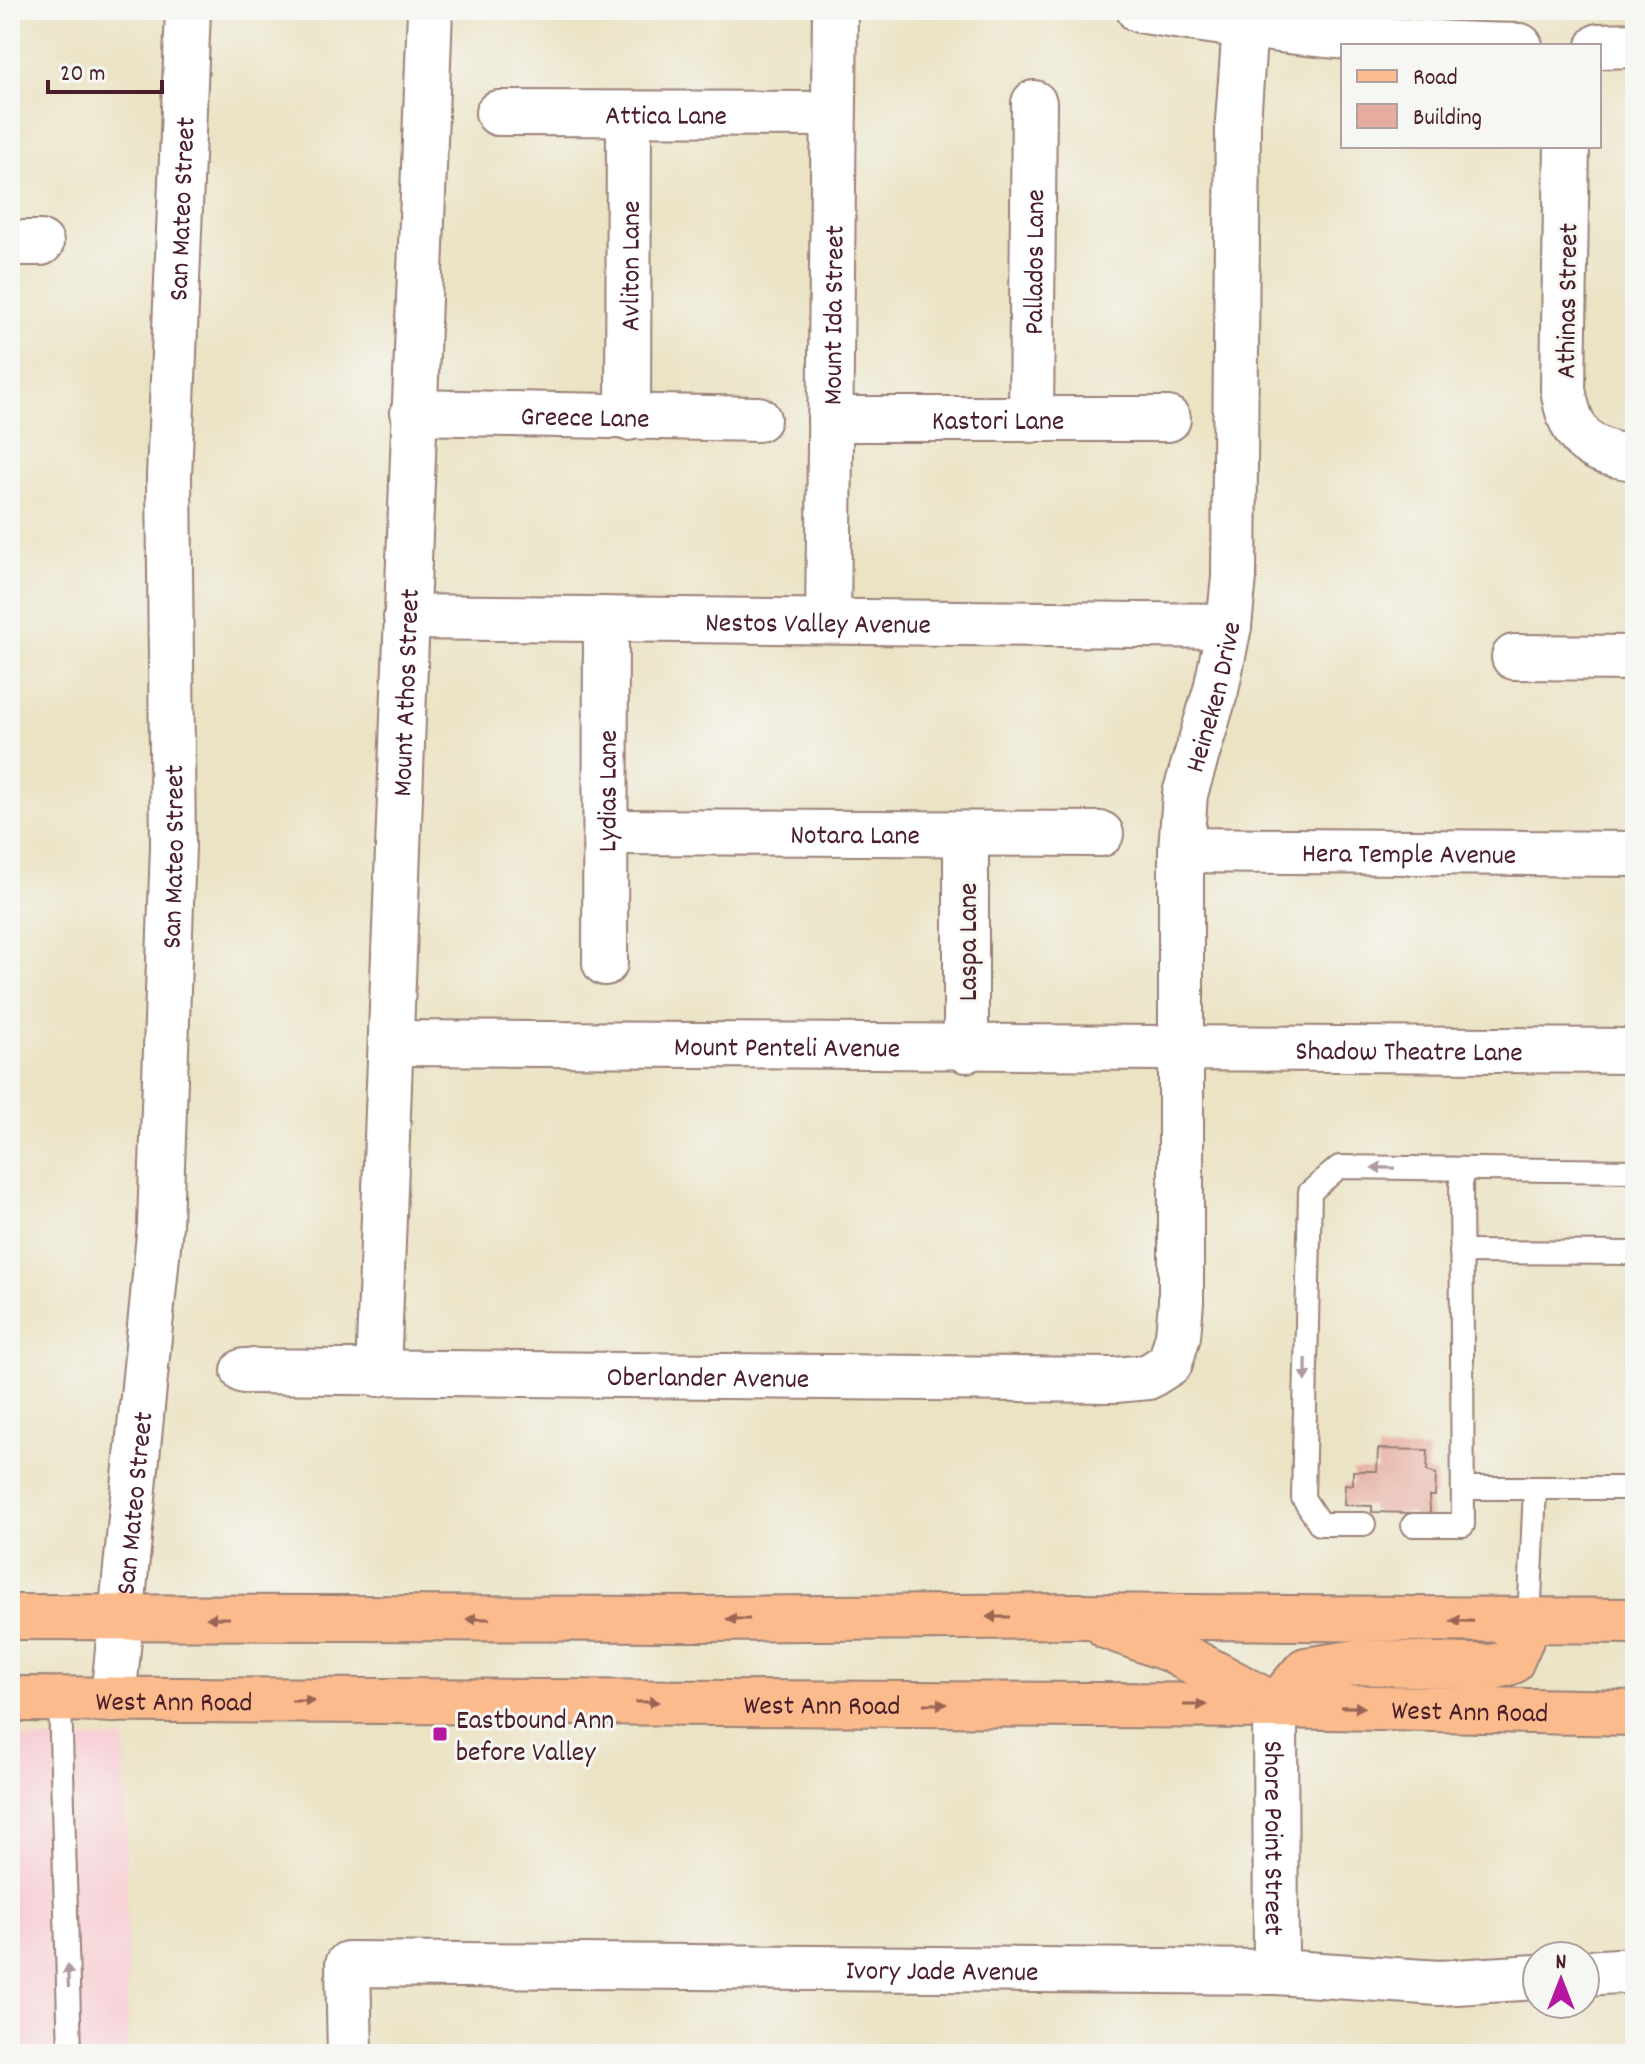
<svg xmlns="http://www.w3.org/2000/svg" width="1645" height="2064" font-family="Dekko,sans-serif">
<style>
.built{fill:#f7cfd5}
.building{fill:#e6ac9f}
.lines{fill:none;stroke-linecap:round;stroke-linejoin:round}
.lane-casing{stroke:#9a8178;stroke-width:26}
.street-casing{stroke:#9a8178;stroke-width:48}
.primary-casing{stroke:#9a8178;stroke-width:48}
.lane{stroke:#fff;stroke-width:22}
.street{stroke:#fff;stroke-width:44}
.primary{stroke:#fbbb8d;stroke-width:44}
.oneway{fill:#ae9aa0}
.oneway2{fill:#9a6557}
.poi-dot{fill:#b5179e;stroke:#f6f6f2;stroke-width:3}
.labels{text-anchor:middle;stroke-width:6;stroke-linejoin:round;paint-order:stroke}
.street-label{font-size:28px;fill:#4a1f2b;stroke:#f6f6f2}
.poi-label{font-size:28px;fill:#4a1f2b;stroke:#f6f6f2;text-anchor:start}
</style>
<rect width="100%" height="100%" fill="#f6f6f2"/>
<filter id="ink" filterUnits="userSpaceOnUse"><feTurbulence type="fractalNoise" baseFrequency=".0125" numOctaves="2"/><feDisplacementMap in="SourceGraphic" scale="16" xChannelSelector="R" yChannelSelector="G"/><feConvolveMatrix kernelMatrix="1 2 1 2 8 2 1 2 1" color-interpolation-filters="sRGB"/></filter>
<filter id="wash" filterUnits="userSpaceOnUse"><feTurbulence type="fractalNoise" baseFrequency=".006" numOctaves="4" result="noise"/><feDisplacementMap in="SourceGraphic" scale="32" xChannelSelector="R" yChannelSelector="G"/><feGaussianBlur stdDeviation="1.8" result="paint"/><feColorMatrix in="noise" values="0 0 0 0 0 0 0 0 0 0 0 0 0 0 0 0 0 1.4 0 .05"/><feComposite in="paint" operator="in"/></filter>
<g filter="url(#wash)">
<rect width="100%" height="100%" fill="#ebe3c4"/>
<!-- built -->
<path class="built" d="M10,1739H125L128,2054H10Z"/>
<g id="blocks">
<!-- building -->
<path class="building" d="M1378,1449L1428,1450L1427,1471L1436,1474L1435,1496H1429L1431,1523L1413,1522V1513L1372,1512V1506L1344,1505L1345,1484L1353,1485V1471H1377Z"/>
</g>
</g>
<g filter="url(#ink)">
<use href="#blocks" fill-opacity="0" stroke="#9a8178" stroke-width="2"/>
<g class="lines">
<!-- lane casing -->
<g class="lane-casing">
<g id="lane">
<path d="M1461,1252L1635,1253"/>
<path d="M1464,1488H1635"/>
<path d="M1364,1524H1320L1303,1498L1310,1192L1339,1167L1635,1171"/>
<path d="M1413,1525H1463L1461,1169"/>
<path d="M1529,1622L1535,1488"/>
<path d="M60,1700L70,2054"/>
</g>
</g>
<!-- street casing -->
<g class="street-casing">
<g id="street">
<path d="M1139,10C1264,31 1392,44 1520,46"/>
<path d="M1599,46L1635,45"/>
<path id="s1" d="M498,113L833,114"/>
<path d="M1567,146L1563,388C1570,436 1586,452 1635,458"/>
<path d="M10,243H41"/>
<path id="s2" d="M413,412L758,419"/>
<path id="s3" d="M628,418L629,115"/>
<path id="s4" d="M830,419H1168"/>
<path id="s5" d="M1031,420L1034,103"/>
<path id="s6" d="M406,617L1229,626"/>
<path id="s7" d="M828,621L835,10"/>
<path d="M1514,657L1635,658"/>
<path id="s8" d="M607,832L1101,834"/>
<path d="M966,834V1050"/>
<path id="s9" d="M1181,850L1635,854"/>
<path id="s10" d="M605,963L606,619"/>
<path id="s11" d="M391,1043L1635,1051"/>
<path id="s12" d="M244,1371L1115,1380L1148,1377L1170,1363L1178,1336L1181,1302V850L1185,794L1216,690L1229,626L1234,577L1238,121L1245,26"/>
<path id="s13" d="M378,1374L430,10"/>
<path id="s14" d="M113,1700L160,1225L173,845L169,477L188,10"/>
<path id="s15" d="M1275,1706L1276,1972"/>
<path d="M1585,1973L1635,1970"/>
<path id="s16" d="M350,2054L348,1964L1276,1972L1439,1983L1537,1977"/>
</g>
</g>
<!-- primary casing -->
<g class="primary-casing">
<g id="primary">
<path d="M10,1617L702,1619L1076,1616L1635,1621"/>
<path d="M1108,1627L1171,1650L1270,1703"/>
<path id="s17" d="M10,1699L1275,1706L1635,1713"/>
<path d="M1275,1706L1306,1670L1358,1662L1493,1667L1511,1662L1529,1622"/>
</g>
</g>
<!-- lane -->
<use href="#lane" class="lane"/>
<!-- street -->
<use href="#street" class="street"/>
<!-- primary -->
<use href="#primary" class="primary"/>
</g>
<!-- one-way arrows -->
<defs><path id="oneway-solid" d="M-6-.8H1V-3.2L6.5 0L1 3.2V.8H-6Z" transform="scale(2)"/></defs>
<g class="oneway">
<use href="#oneway-solid" transform="translate(1383 1168) rotate(-179)"/>
<use href="#oneway-solid" transform="translate(1306 1370) rotate(91)"/>
<use href="#oneway-solid" transform="translate(68 1976) rotate(-92)"/>
</g>
<g class="oneway2">
<use href="#oneway-solid" transform="translate(998 1617) rotate(180)"/>
<use href="#oneway-solid" transform="translate(218 1618) rotate(-180)"/>
<use href="#oneway-solid" transform="translate(478 1619) rotate(-180)"/>
<use href="#oneway-solid" transform="translate(738 1619) rotate(180)"/>
<use href="#oneway-solid" transform="translate(1462 1621) rotate(-179)"/>
<use href="#oneway-solid" transform="translate(303 1701)"/>
<use href="#oneway-solid" transform="translate(647 1702)"/>
<use href="#oneway-solid" transform="translate(935 1704)"/>
<use href="#oneway-solid" transform="translate(1195 1705)"/>
<use href="#oneway-solid" transform="translate(1353 1707) rotate(1)"/>
</g>
</g>
<!-- markers -->
<rect class="poi-dot" x="432" y="1726" width="16" height="16" rx="4"/>
<g class="labels">
<!-- street labels -->
<g class="street-label">
<text dy="10" stroke="none"><textPath href="#s1" startOffset="168">Attica Lane</textPath></text>
<text dy="10" stroke="none"><textPath href="#s14" startOffset="1494">San Mateo Street</textPath></text>
<text dy="10" stroke="none"><textPath href="#s5" startOffset="158">Pallados Lane</textPath></text>
<text dy="10" stroke="none"><textPath href="#s3" startOffset="152">Avliton Lane</textPath></text>
<text transform="translate(1565 301) rotate(-89)" y="10">Athinas Street</text>
<text dy="10" stroke="none"><textPath href="#s7" startOffset="306">Mount Ida Street</textPath></text>
<text dy="10" stroke="none"><textPath href="#s2" startOffset="172">Greece Lane</textPath></text>
<text dy="10" stroke="none"><textPath href="#s4" startOffset="168">Kastori Lane</textPath></text>
<text dy="10" stroke="none"><textPath href="#s6" startOffset="412">Nestos Valley Avenue</textPath></text>
<text dy="10" stroke="none"><textPath href="#s13" startOffset="682">Mount Athos Street</textPath></text>
<text dy="10" stroke="none"><textPath href="#s12" startOffset="1602">Heineken Drive</textPath></text>
<text dy="10" stroke="none"><textPath href="#s10" startOffset="172">Lydias Lane</textPath></text>
<text dy="10" stroke="none"><textPath href="#s8" startOffset="248">Notara Lane</textPath></text>
<text dy="10" stroke="none"><textPath href="#s9" startOffset="228">Hera Temple Avenue</textPath></text>
<text dy="10" stroke="none"><textPath href="#s14" startOffset="846">San Mateo Street</textPath></text>
<text transform="translate(966 942) rotate(-90)" y="10">Laspa Lane</text>
<text dy="10" stroke="none"><textPath href="#s11" startOffset="396">Mount Penteli Avenue</textPath></text>
<text dy="10" stroke="none"><textPath href="#s11" startOffset="1018">Shadow Theatre Lane</textPath></text>
<text dy="10" stroke="none"><textPath href="#s12" startOffset="464">Oberlander Avenue</textPath></text>
<text dy="10" stroke="none"><textPath href="#s14" startOffset="198">San Mateo Street</textPath></text>
<text dy="10" stroke="none"><textPath href="#s17" startOffset="164">West Ann Road</textPath></text>
<text dy="10" stroke="none"><textPath href="#s17" startOffset="812">West Ann Road</textPath></text>
<text dy="10" stroke="none"><textPath href="#s17" startOffset="1460">West Ann Road</textPath></text>
<text dy="10" stroke="none"><textPath href="#s15" startOffset="132">Shore Point Street</textPath></text>
<text dy="10" stroke="none"><textPath href="#s16" startOffset="684">Ivory Jade Avenue</textPath></text>
</g>
<!-- poi labels -->
<g class="poi-label">
<text x="456" y="1728">Eastbound Ann<tspan x="456" dy="32">before Valley</tspan></text>
</g>
</g>
<!-- margin -->
<rect width="1645" height="2064" fill="none" stroke="#f6f6f2" stroke-width="40"/>
<!-- legend -->
<rect x="1341" y="44" width="260" height="104" fill="#f6f6f2" stroke="#b1a0a2" stroke-width="2"/>
<rect x="1357" y="70" width="40" height="12" fill="#fbbb8d" stroke="#b1a0a2" stroke-width="2"/>
<text x="1413" y="84" font-size="24" fill="#4a1f2b">Road</text>
<rect x="1357" y="104" width="40" height="24" fill="#e6ac9f" stroke="#b1a0a2" stroke-width="2"/>
<text x="1413" y="124" font-size="24" fill="#4a1f2b">Building</text>
<!-- north arrow -->
<g transform="translate(1561 1980)"><circle r="38" fill="#f6f6f2" stroke="#b1a0a2" stroke-width="2"/>
<path d="M0-6L14 30L0 20L-14 30Z" fill="#b5179e"/>
<text y="-12" font-size="22" font-weight="bold" text-anchor="middle" fill="#4a1f2b">N</text>
</g>
<!-- scale -->
<path d="M48 80v12h114v-12" fill="none" stroke="#4a1f2b" stroke-width="4"/>
<text x="60" y="80" font-size="24" fill="#4a1f2b" stroke="#f6f6f2" stroke-width="6" paint-order="stroke">20 m</text>
</svg>
